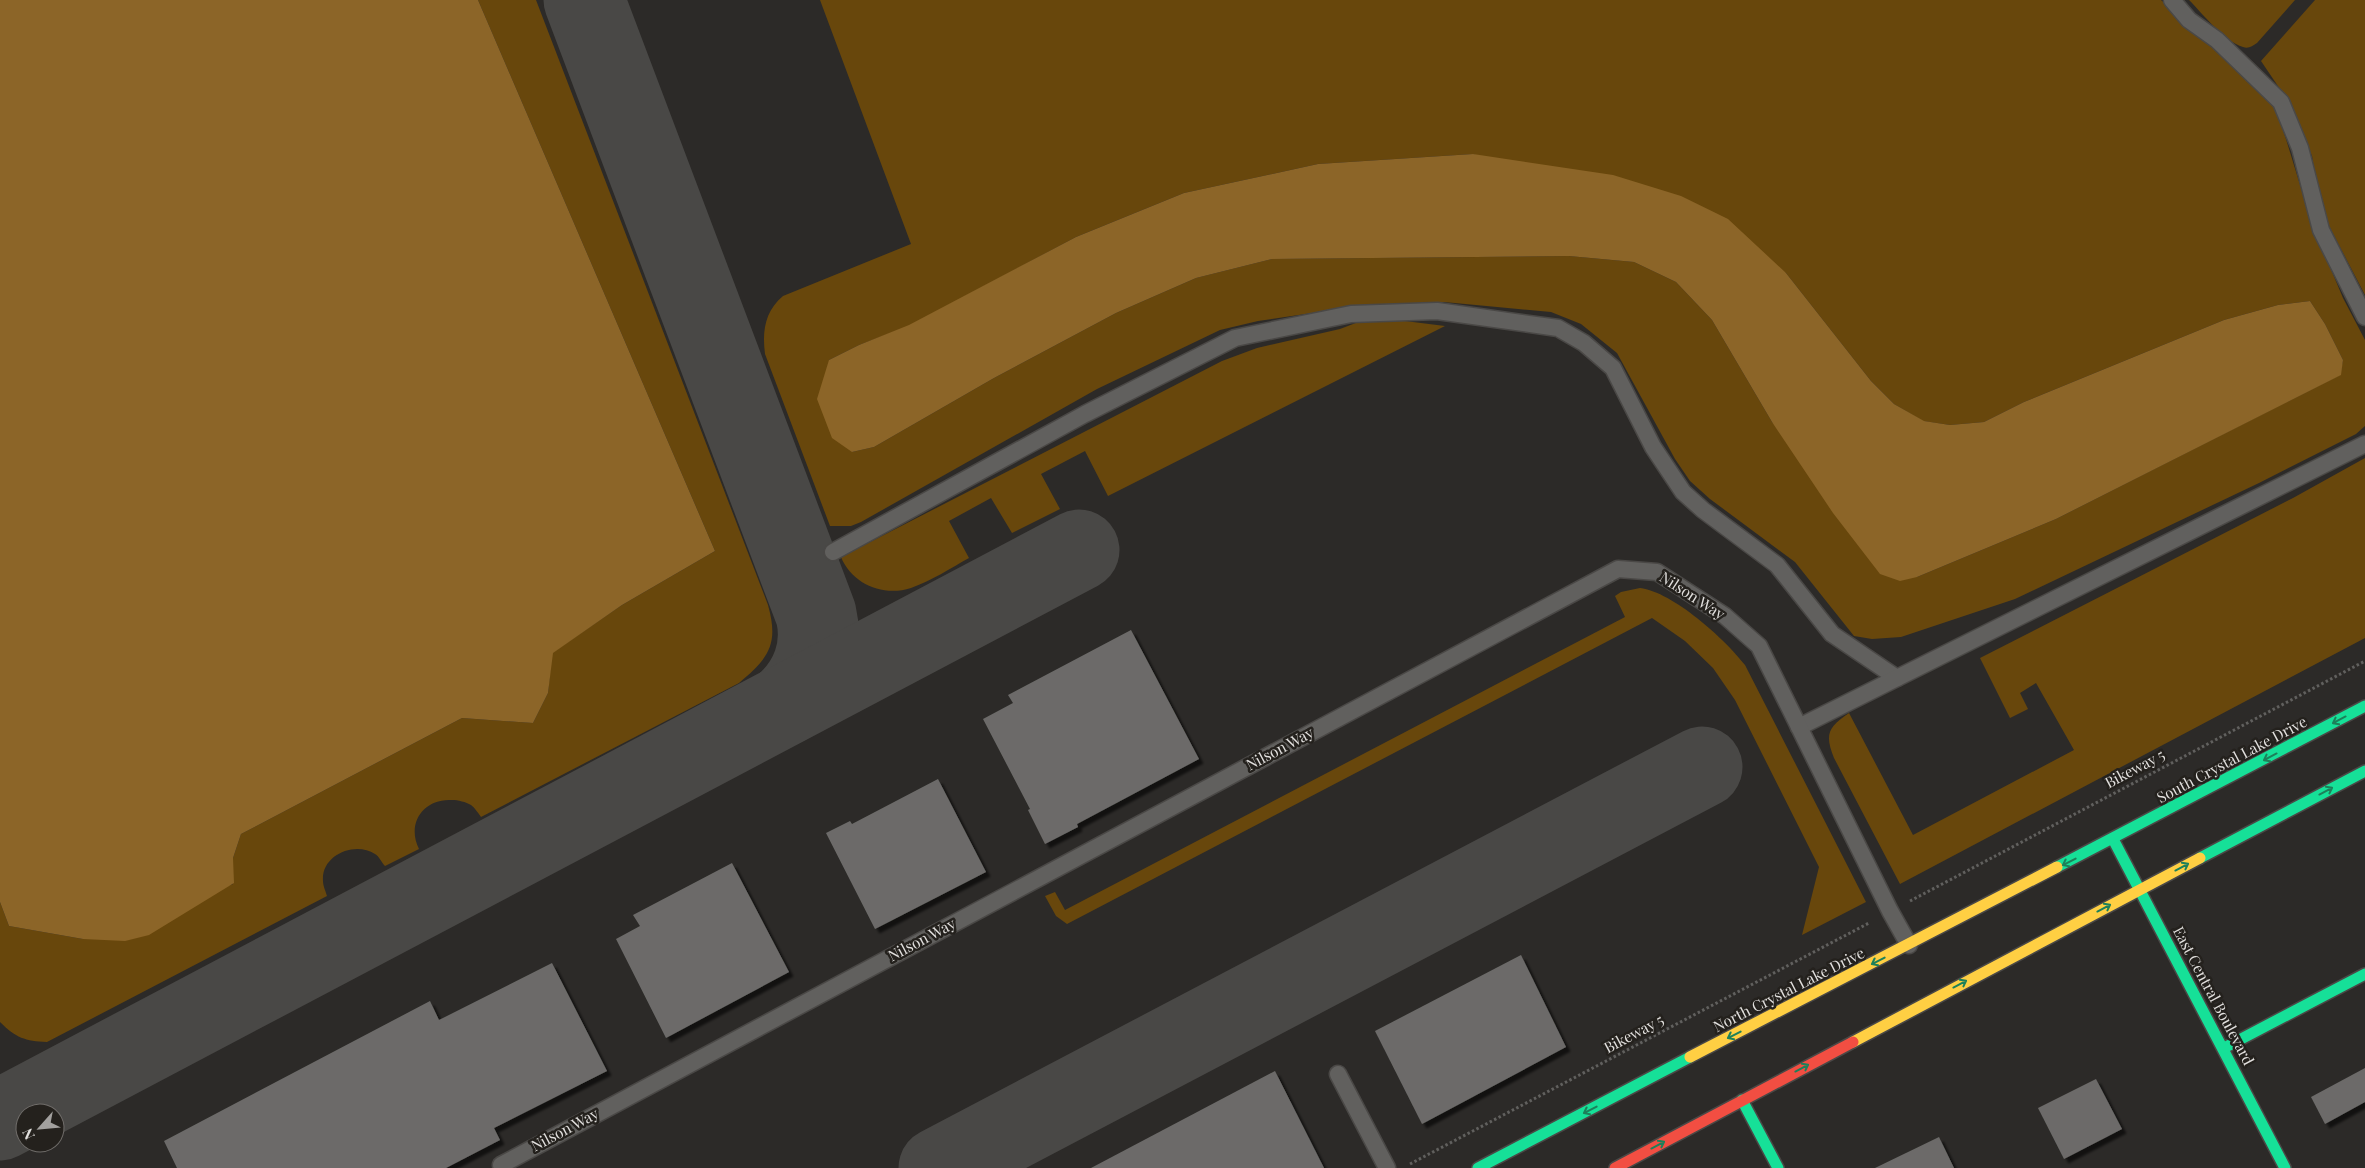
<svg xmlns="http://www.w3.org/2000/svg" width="2365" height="1168" font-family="'Playfair Display',serif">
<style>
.green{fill:#68470c;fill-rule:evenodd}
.water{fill:#8c6528}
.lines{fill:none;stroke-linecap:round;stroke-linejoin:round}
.taxiway{stroke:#494846;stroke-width:81}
.building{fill:#6c6b69;filter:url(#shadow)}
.lane-casing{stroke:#4a4846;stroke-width:19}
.fast-casing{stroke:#4a4846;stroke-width:14}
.slow-casing{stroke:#4a4846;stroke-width:14}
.jam-casing{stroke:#4a4846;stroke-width:14}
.path{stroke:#61605e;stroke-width:3;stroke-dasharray:2.5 2.5;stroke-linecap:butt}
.lane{stroke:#61605e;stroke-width:16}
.fast{stroke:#16e098;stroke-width:11}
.slow{stroke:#ffcf43;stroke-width:11}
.jam{stroke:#f24e42;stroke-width:11}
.oneway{stroke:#1d805a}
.labels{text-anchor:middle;stroke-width:5;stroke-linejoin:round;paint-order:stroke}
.street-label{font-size:15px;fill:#e2e0de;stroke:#24211d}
</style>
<defs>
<filter id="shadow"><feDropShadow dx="4.5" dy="4.5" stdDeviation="1" flood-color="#0009"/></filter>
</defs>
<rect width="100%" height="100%" fill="#2c2a28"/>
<!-- green -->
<g class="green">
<path d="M478,0H536L768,605C779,644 769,658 739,683L481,817C478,813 475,808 471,805C466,802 458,800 452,800C424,798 406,823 419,849L385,866C382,863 379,856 375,854C355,841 321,855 323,881C323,886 326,892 327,896L47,1042C25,1041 16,1038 0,1022V902L9,926L83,939L233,884V858L241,834L462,718L533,723L548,693L552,653L622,605L715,551Z"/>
<path d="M820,0H2161L2231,62L2274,105L2286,139L2312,224L2343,298L2365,340V426L2356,434L2259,483L2015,599L1901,637L1872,639L1854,636L1795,562L1710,499L1690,481L1675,459L1617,353L1581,324L1551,312L1444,302L1359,306L1258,321L1220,330L1097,389L861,522L851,526H830L765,354C762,331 765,311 783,296L911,244ZM1473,154L1786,273L1871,381L1894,404L1923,421L1950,425L1984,422L2024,402L2224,320L2278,305L2310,301L2325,324L2343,360L2340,375L2056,519L1917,577L1772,422L1712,320L1676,282L1634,262L1569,256L1272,259L1196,278L1116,313L994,378L874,447L852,452L829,360L859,345L909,326L1076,237L1184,193L1318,164Z"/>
<path d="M2189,0H2295L2257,43C2252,46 2249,49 2243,47C2225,42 2202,13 2189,0Z"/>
<path d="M2315,0H2365V295L2330,228L2320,205L2312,156L2290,104L2261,61Z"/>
<path d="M1397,320L1445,326L1108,496L1085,451L1041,474L1060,509L1012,533L991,498L949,521L969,558C951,568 931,581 911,588C883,597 852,584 841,557L1222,361L1257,348L1340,329L1361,321Z"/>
<path d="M2365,458V638L1900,884L1834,758C1825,735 1827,728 1849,713L1913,835L2074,750L2036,683L2020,693L2028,709L2010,718L1980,658L2293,498Z"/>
<path d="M1640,588C1673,592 1725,639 1745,665L1866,902L1802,935L1819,867L1735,700L1713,668L1685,641L1652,618L1067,924L1056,916L1045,896L1055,892L1065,910L1625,617L1615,596L1621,592Z"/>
</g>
<!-- water -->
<g class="water">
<path d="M0,0H478L715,551L622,605L553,653L548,693L533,723L462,718L241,834L233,858L234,883L149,935L125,941L83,939L9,926L0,902Z"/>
<path d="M1473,154L1613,175L1681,196L1728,219L1786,273L1871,381L1894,404L1924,421L1950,425L1984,422L2024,402L2224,320L2278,305L2310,301L2325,324L2343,360L2341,375L2056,519L1917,577L1900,581L1880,574L1833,513L1772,422L1712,320L1676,282L1634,262L1569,256L1272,259L1196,278L1116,313L994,378L874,447L852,452L832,438L817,399L829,360L859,345L909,325L1076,237L1184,193L1318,164Z"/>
</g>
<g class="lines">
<!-- taxiway -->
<g class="taxiway">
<path d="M584,0L816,614C824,649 811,682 785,705"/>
<path d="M0,1120L1079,550"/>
<path d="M939,1168L1702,767"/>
</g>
</g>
<!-- building -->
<g class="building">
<path d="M1131,630L1199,759L1077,824L1078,827L1045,844L1028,810L1030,809L983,719L1013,703L1008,695Z"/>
<path d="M938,779L986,872L875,929L826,833L850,821L852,824Z"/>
<path d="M732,863L789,972L666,1038L616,939L640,926L633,915Z"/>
<path d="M1521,955L1566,1047L1422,1124L1375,1031Z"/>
<path d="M552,963L607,1071L494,1128L500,1140L446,1168H177L164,1141L430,1001L439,1020Z"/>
<path d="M2365,1068V1102L2325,1124L2311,1097Z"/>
<path d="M1275,1071L1324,1168H1091Z"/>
<path d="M2096,1079L2122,1129L2064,1159L2038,1108Z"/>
<path d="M1939,1137L1954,1168H1875Z"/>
</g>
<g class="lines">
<!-- lane casing -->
<g class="lane-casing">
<g id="lane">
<path d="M2172,0L2189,20L2217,40L2281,102L2300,148L2321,230L2365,317"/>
<path d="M833,552L1085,414L1235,338L1351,314L1437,311L1558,328L1584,343L1613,368L1653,447L1683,492L1703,510L1777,565L1832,634L1897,678"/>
<path d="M1799,727L2365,444"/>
<path d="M1338,1074L1387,1168"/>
<path d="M501,1165L1618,569L1657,572L1725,616L1759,646L1890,911L1909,945"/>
</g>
</g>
<!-- fast casing -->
<g class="fast-casing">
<g id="fast">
<path d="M2113,839L2285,1168"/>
<path d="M2200,858L2365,771"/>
<path d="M2057,867L2365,706"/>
<path d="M2224,1048L2365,974"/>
<path d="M1742,1100L1778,1168"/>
<path d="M1478,1168L1690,1057"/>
</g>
</g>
<!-- slow casing -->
<g class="slow-casing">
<g id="slow">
<path d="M1853,1042L2200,858"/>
<path d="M1690,1057L2057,867"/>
</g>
</g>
<!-- jam casing -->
<g class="jam-casing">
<path id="jam" d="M1615,1168L1853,1042"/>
</g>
<!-- path -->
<g class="path">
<path d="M1910,901L2365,661"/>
<path d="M1410,1164L1869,923"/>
</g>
<!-- lane -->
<use href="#lane" class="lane"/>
<!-- fast -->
<use href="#fast" class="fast"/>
<!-- slow -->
<use href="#slow" class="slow"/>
<!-- jam -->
<use href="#jam" class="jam"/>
</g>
<!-- one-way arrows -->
<defs><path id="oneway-shaft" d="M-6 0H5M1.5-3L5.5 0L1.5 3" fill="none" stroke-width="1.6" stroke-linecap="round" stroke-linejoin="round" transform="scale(1.25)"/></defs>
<g class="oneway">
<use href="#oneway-shaft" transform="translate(2339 720) rotate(152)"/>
<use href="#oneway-shaft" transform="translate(2270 757) rotate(152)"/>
<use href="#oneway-shaft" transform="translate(2326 791) rotate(-28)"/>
<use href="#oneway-shaft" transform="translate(2069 862) rotate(153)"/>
<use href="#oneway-shaft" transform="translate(2182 867) rotate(-28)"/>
<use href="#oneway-shaft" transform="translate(2104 908) rotate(-28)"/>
<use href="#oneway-shaft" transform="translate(1878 961) rotate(153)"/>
<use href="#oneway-shaft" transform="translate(1960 984) rotate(-28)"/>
<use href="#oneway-shaft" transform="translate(1734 1035) rotate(153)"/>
<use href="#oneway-shaft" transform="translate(1802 1068) rotate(-28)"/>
<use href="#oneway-shaft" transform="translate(1590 1110) rotate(153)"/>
<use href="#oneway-shaft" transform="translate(1658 1145) rotate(-28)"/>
</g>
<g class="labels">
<!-- street labels -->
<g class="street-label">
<text transform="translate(1692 596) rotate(33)" y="5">Nilson Way</text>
<text transform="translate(1280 749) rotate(-28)" y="5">Nilson Way</text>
<text transform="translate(2232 760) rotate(-28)" y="5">South Crystal Lake Drive</text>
<text transform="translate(2135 769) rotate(-28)" y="5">Bikeway 5</text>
<text transform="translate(922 940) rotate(-28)" y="5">Nilson Way</text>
<text transform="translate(1789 990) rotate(-27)" y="5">North Crystal Lake Drive</text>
<text transform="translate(2213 996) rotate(62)" y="5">East Central Boulevard</text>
<text transform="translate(1634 1034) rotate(-28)" y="5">Bikeway 5</text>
<text transform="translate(565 1130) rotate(-28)" y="5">Nilson Way</text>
</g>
</g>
<!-- north arrow -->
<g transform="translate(40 1128) rotate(243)"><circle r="24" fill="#24211d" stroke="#706d6a"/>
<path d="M0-4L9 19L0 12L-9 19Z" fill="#a2a09e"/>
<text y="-8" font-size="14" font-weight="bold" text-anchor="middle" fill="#e2e0de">N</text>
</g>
</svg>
